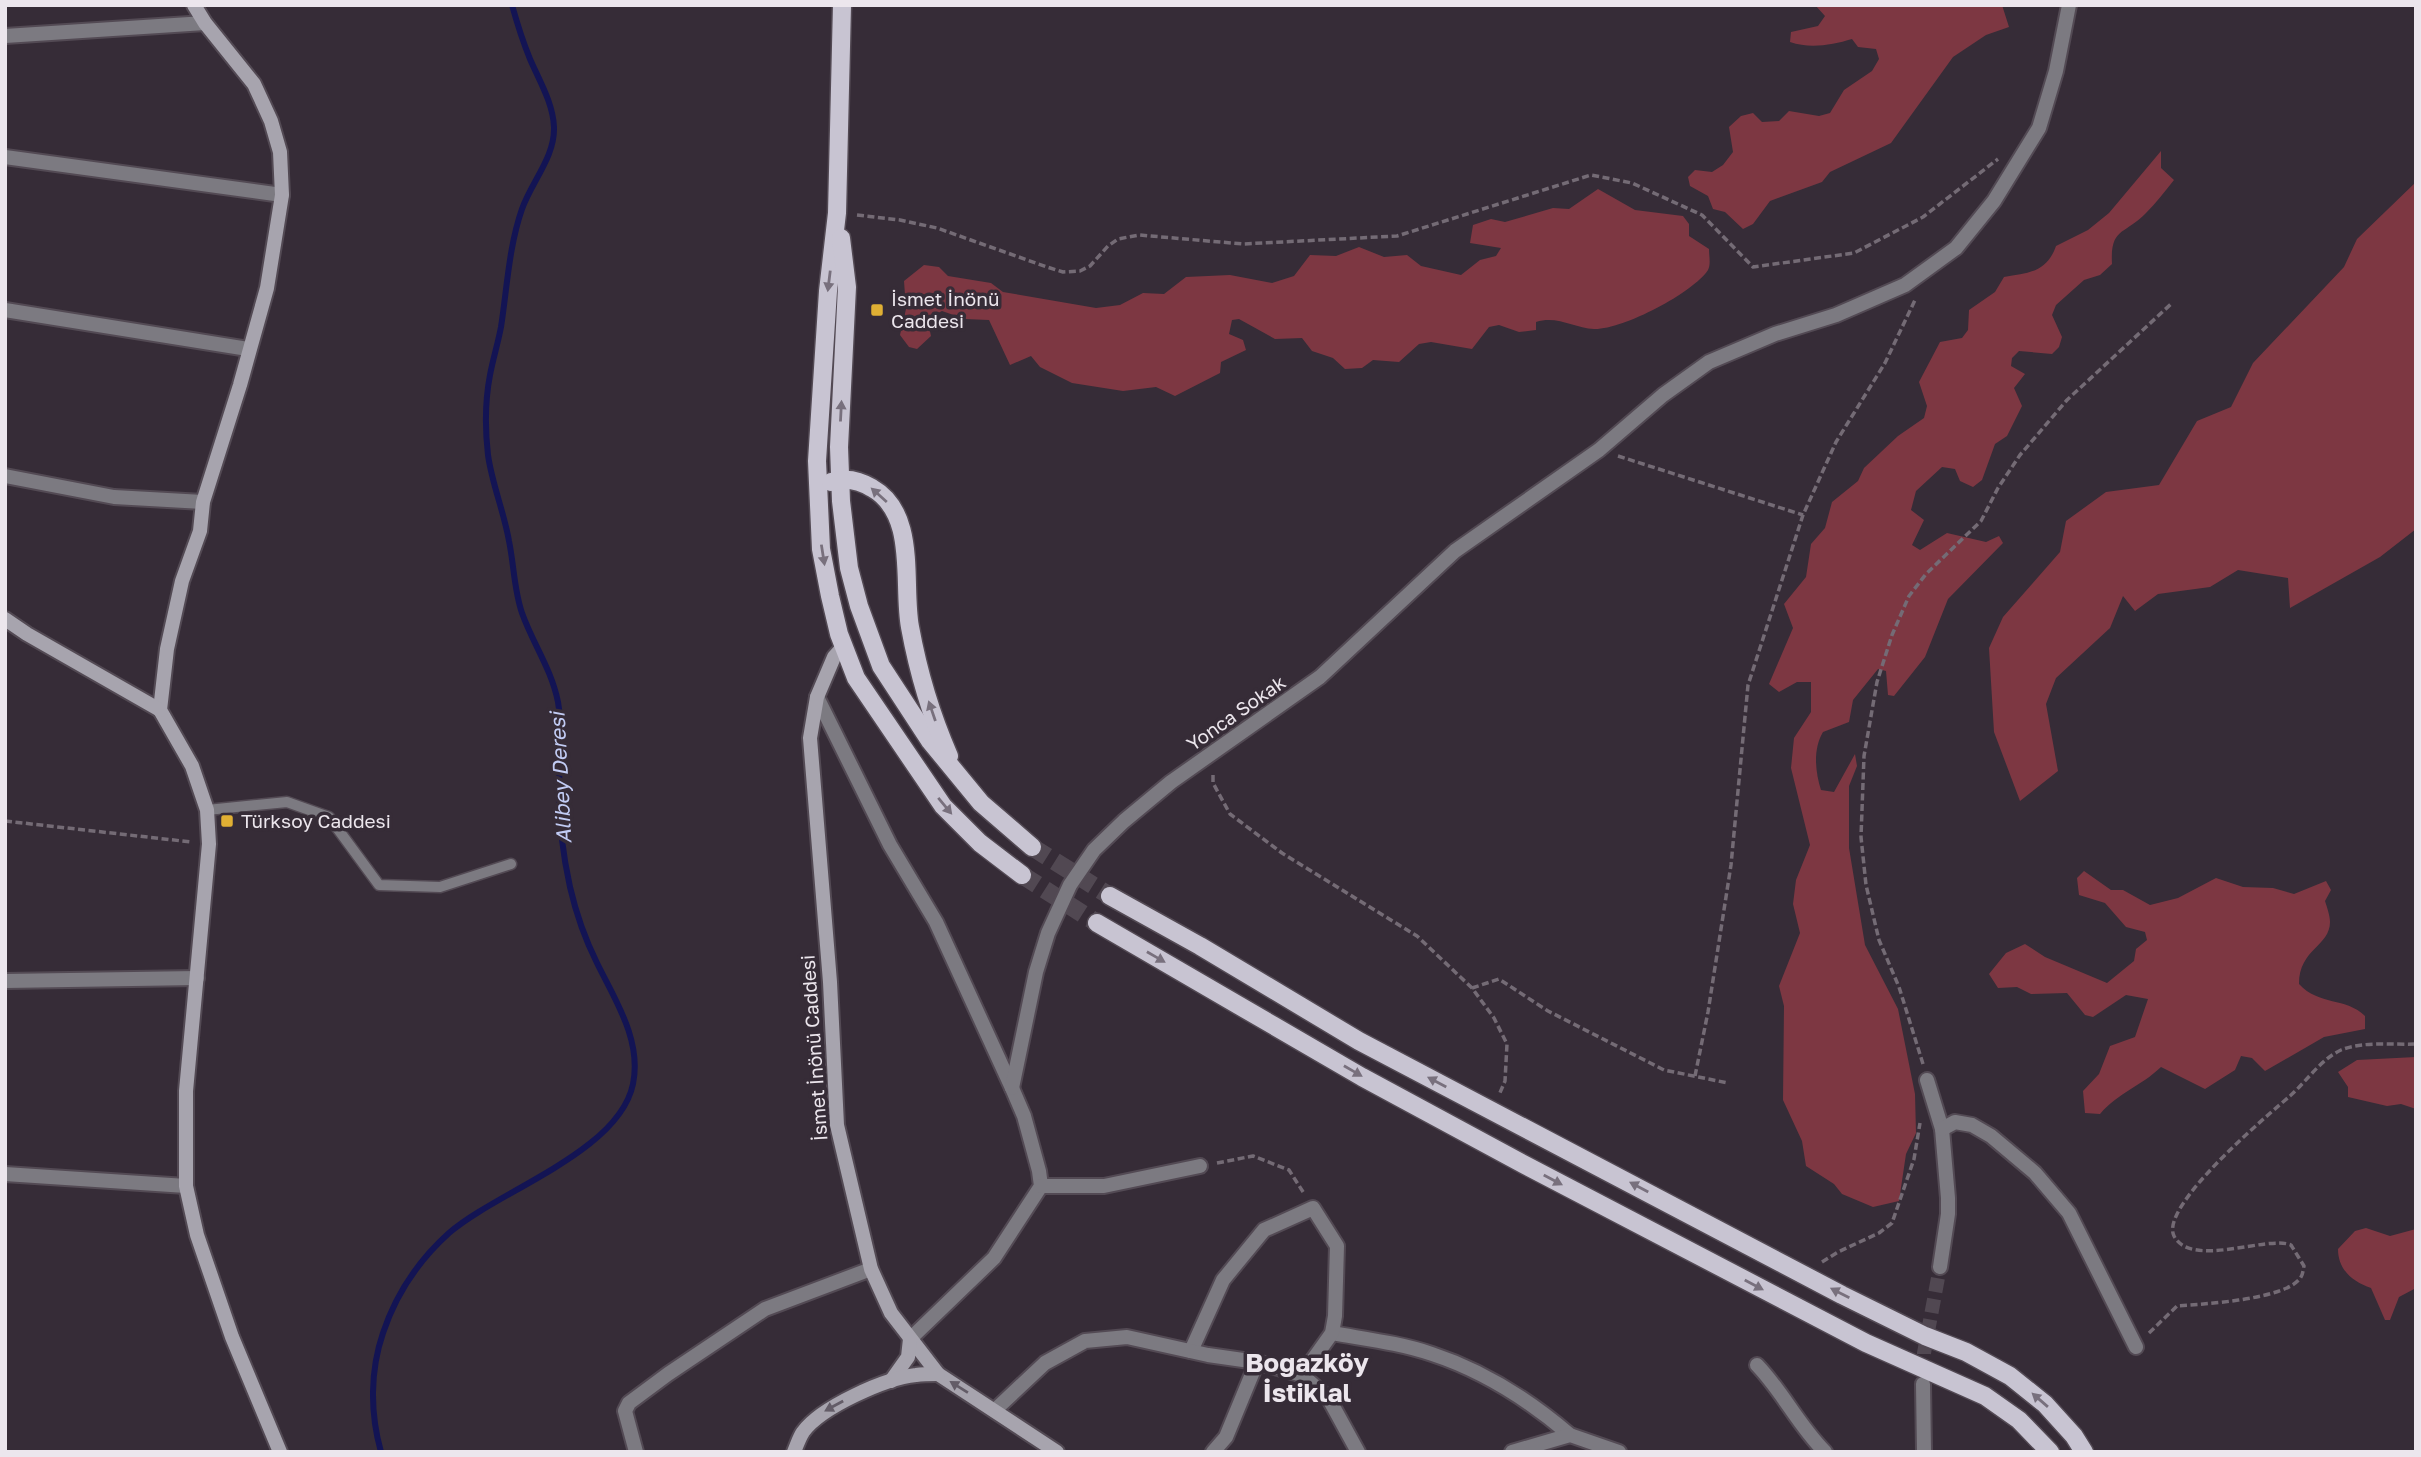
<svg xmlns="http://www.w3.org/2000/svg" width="2421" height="1457" font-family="'Golos Text',sans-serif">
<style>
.green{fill:#7d3742}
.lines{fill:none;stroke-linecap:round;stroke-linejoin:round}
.stream{stroke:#131454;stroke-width:6}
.street-tunnel{stroke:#514852;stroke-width:14;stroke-dasharray:14 7;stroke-linecap:butt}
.primary-tunnel{stroke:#514852;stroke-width:18;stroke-dasharray:18 9;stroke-linecap:butt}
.lane-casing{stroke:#534a54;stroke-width:13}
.street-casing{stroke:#534a54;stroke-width:18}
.secondary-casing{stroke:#534a54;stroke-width:18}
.primary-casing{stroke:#534a54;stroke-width:21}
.path{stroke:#746b75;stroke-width:3.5;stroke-dasharray:7 3.5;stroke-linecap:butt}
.lane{stroke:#7c7a81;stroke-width:10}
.street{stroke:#7c7a81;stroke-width:14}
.secondary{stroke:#a7a4ae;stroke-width:14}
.primary{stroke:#c8c4d2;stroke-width:18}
.oneway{fill:#78707d}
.oneway2{fill:#635c67}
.poi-dot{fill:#e0b034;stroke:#362c37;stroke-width:2.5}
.labels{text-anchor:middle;stroke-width:7;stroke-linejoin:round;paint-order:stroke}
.poi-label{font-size:19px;fill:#ece6ed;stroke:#362c37;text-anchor:start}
.street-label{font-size:19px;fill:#ece6ed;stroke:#362c37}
.water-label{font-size:21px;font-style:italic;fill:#c2ccf4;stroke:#362c37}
.district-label{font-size:26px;font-weight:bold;fill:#ece6ed;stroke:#362c37}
</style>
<rect width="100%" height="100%" fill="#362c37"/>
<!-- green -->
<g class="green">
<path d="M1815,5H2002L2009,27L1986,35L1953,57L1891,143L1830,172L1822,182L1770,201L1753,224L1743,229L1725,212L1713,209L1708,196L1690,186L1688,177L1695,170L1712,172L1723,165L1733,152L1729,127L1741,116L1753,113L1762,122L1779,121L1789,111L1819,116L1830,113L1844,90L1872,71L1879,59L1876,49L1858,47L1852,39C1832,45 1810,49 1790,42L1791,32L1818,26L1825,16Z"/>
<path d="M2161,151V168L2174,180C2165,191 2156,203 2146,213C2125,235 2110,227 2112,264L2100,275L2084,280L2056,305L2052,315L2062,337L2059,347L2052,354L2019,351L2012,358L2011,366L2025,374L2014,388L2022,406L2007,436L1995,444L1982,480L1973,487L1960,481L1955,469L1942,467L1916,491L1911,510L1924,520L1912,545L1920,550L1947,533L1986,542L1999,536L2003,543L1948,599L1925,657L1894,696L1888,695L1886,671L1878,669L1853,700L1849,722L1823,732C1813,749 1815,771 1821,790L1834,792L1855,754L1857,766L1849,786V848L1865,945L1898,1009L1915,1094L1916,1133L1906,1154L1899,1201L1873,1207L1842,1194L1834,1184L1806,1166L1802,1141L1783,1100L1784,1006L1779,986L1800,933L1793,904L1796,880L1810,845L1791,768L1794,738L1811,712V682H1797L1779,692L1769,684L1793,628L1784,604L1806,577L1811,544L1825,528L1832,502L1858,481L1864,468L1898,436L1924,418L1927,406L1919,382L1940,342L1962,338L1968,330L1969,310L1995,292L2004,277C2029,273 2047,272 2056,246L2088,230L2109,213Z"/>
<path d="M2416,182V529L2380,557L2290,608L2288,578L2238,570L2210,587L2158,594L2135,611L2123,596L2110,628L2056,678L2046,704L2058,771L2020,801L1994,732L1989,648L2003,617L2060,552L2066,521L2106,492L2159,485L2197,421L2231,407L2253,363L2344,267L2357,239Z"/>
<path d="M1598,189L1635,210L1683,216L1689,224V236L1709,249C1709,256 1711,264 1708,270C1693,293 1622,330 1594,329C1574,328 1557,315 1536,322V330L1519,332L1499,325L1489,327L1472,349L1431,342L1419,344L1399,362L1373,360L1362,368L1345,369L1333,358L1312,351L1302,338L1275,339L1239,319L1232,320L1229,334L1243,340L1246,350L1221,362L1220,373L1175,396L1156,387L1123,391L1072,383L1040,367L1031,356L1010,365L989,320L965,319L942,311L932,316L928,322L931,336L917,349L909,347L900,335L906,309L904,281L924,265L939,267L948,276L991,283L1003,292L1096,308L1120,305L1143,293L1164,294L1186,277L1230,275L1272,283L1294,276L1310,255L1336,256L1359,247L1384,257L1407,255L1421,266L1461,275L1480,260L1496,256L1501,248L1470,243L1473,225L1491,219L1505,222L1553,208L1569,209Z"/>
<path d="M2084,871L2111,890H2123L2150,905L2178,898L2216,878L2243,887L2273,888L2294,894L2326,881L2331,890L2325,901C2327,907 2330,916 2330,922C2330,946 2299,949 2299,984C2319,1006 2346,997 2365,1016V1029L2324,1037L2265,1071L2252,1058L2241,1056L2235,1070L2205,1089L2161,1067C2140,1087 2119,1092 2100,1114L2085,1113L2083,1091L2099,1074L2110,1046L2135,1037L2148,999L2126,995L2093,1017L2085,1015L2067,993L2031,994L2017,987L1998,988L1989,974L2006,953L2025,944L2045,957L2107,983L2134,961L2136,949L2147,940L2145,932L2126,927L2105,903L2079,895L2077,878Z"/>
<path d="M2416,1057V1109L2401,1104L2387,1106L2348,1097V1087L2338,1072L2357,1060Z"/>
<path d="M2366,1228L2390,1236L2416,1229V1288L2399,1297L2390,1320H2385L2371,1288C2353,1282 2338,1270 2338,1249L2355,1231Z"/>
</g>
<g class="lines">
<!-- stream -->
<path class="stream" d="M381,1452C370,1413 370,1371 383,1333C396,1294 419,1260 449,1233C499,1190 619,1152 633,1084C642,1040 615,1000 597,963C585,939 576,913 570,887C563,855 559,823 559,791C559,761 563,732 558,702C551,668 533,644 522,613C514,590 514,565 509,541C504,512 492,484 488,455C485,429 485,401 490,375C493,359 498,343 501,327C507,288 509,246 522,209C532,181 555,157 554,127C553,103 539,80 530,59C523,42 517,23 512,5"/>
<!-- street-tunnel -->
<path class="street-tunnel" d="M1924,1375V1353L1940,1267"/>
<!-- primary-tunnel -->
<g class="primary-tunnel">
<path d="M1032,847L1110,896"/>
<path d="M1022,875L1097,923"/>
</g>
<!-- lane casing -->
<g class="lane-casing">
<path id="lane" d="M207,810L287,802L329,817L379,885L440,887L511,864"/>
</g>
<!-- street casing -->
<g class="street-casing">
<g id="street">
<path d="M5,36L205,23"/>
<path d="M5,157L282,195"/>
<path d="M5,310L248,349"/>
<path d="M5,476L114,497L203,502"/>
<path d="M817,697L890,845L936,922L1012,1088L1024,1116L1039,1171L1041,1186L994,1258L910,1339"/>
<path d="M5,981L197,978"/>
<path d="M1927,1080L1942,1129L1948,1198V1214L1940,1267"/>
<path d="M1012,1088L1036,972L1048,933L1070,885L1094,850L1124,821L1171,782L1320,677L1455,551L1599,450L1663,395L1709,362L1775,334L1836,315L1905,285L1956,248L1994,201L2039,128L2056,71L2069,5"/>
<path d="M1942,1129L1955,1122L1972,1125L1991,1136L2035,1173L2069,1213L2136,1347"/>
<path d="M5,1174L186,1186"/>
<path d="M1041,1186H1104L1200,1166"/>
<path d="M1332,1333C1365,1339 1400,1343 1432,1354C1484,1371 1529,1400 1570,1435"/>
<path d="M1191,1351L1223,1280L1264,1230L1313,1208L1337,1246L1335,1316L1332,1333L1302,1375"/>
<path d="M1757,1365C1783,1392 1798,1425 1825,1452"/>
<path d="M1923,1384L1924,1452"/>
<path d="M995,1410L1045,1363L1085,1341L1127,1337L1208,1355L1257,1362L1302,1375L1329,1399L1358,1452"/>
<path d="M636,1452L625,1411L629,1403L668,1374L765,1309L871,1269"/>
<path d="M1213,1452L1226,1437L1257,1362"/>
<path d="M1512,1452L1570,1435L1619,1452"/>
</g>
</g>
<!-- secondary casing -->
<g class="secondary-casing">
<g id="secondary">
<path d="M194,5L205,23L254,84L271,121L280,152L282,195L267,288L240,385L203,502L200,531L182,581L167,649L160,710L192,766L207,810L209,844L186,1091V1186L197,1235L232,1337L280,1452"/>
<path d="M5,619L27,634L160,710"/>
<path d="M844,646L834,657L817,697L810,738L830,982L837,1125L871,1269L891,1313L938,1374L1057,1452"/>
<path d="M891,1381L908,1357L910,1339"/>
<path d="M794,1452C797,1445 799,1438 803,1432C821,1407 886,1378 916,1375C923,1374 931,1374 938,1374"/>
</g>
</g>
<!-- primary casing -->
<g class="primary-casing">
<g id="primary">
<path d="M842,5L837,213L828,291L817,461L821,549L830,596L839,634L856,678L943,806L980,843L1022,875"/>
<path d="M841,238L847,287L839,447L841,501L849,568L859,606L881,666L930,741L981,803L1032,847"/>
<path d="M831,482C846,477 859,480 872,488C918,514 902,584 910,627C918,671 931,715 949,756"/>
<path d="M1110,896L1200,946L1359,1041L1842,1295L1925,1336L1966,1352L2010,1376L2045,1404L2074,1436L2084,1452"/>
<path d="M1097,923L1362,1077L1525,1165L1866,1343L1985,1396L2019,1420L2050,1452"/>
</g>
</g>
<!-- path -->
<g class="path">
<path d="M857,215L900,220L937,228L1047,267L1063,272L1080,271L1090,266L1108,246L1118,239L1139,235L1243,244L1397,236L1591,175L1632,183L1702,215L1753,267L1854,253L1923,217L1998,159"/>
<path d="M1618,456L1803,515"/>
<path d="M1213,775V783L1230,814L1282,853L1417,936L1472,988L1494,1018L1507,1044L1505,1081L1499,1095"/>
<path d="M5,821L191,842"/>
<path d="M1472,988L1499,979L1548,1011L1664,1070L1728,1083"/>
<path d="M1923,1064L1899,987L1879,940L1866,885L1861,837L1864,756L1877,682L1892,635L1909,596L1926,574L1981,521L1998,488L2020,455L2067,400L2171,304"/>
<path d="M1695,1076L1708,1012L1731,865L1748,685L1803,515L1836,442L1885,363L1916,298"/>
<path d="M1217,1163L1253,1156L1289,1170L1305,1195"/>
<path d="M1822,1262L1838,1252L1879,1233L1892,1223L1914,1159L1920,1123"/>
<path d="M2149,1333L2177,1306C2202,1304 2287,1300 2301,1277C2303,1274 2303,1270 2304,1266L2291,1245C2267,1235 2191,1269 2174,1236C2159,1206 2268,1115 2290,1096C2307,1081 2320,1060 2341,1050C2363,1041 2393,1045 2416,1044"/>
</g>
<!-- lane -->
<use href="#lane" class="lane"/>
<!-- street -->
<use href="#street" class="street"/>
<!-- secondary -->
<use href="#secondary" class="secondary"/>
<!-- primary -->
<use href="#primary" class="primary"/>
</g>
<!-- one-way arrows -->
<defs><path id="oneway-solid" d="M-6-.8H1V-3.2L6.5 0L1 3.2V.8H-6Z" transform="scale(1.75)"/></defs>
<g class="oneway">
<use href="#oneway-solid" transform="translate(829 281) rotate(97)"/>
<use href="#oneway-solid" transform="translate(841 411) rotate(-87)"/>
<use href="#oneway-solid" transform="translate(879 495) rotate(-138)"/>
<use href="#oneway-solid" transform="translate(823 555) rotate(81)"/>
<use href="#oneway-solid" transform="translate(932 711) rotate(-109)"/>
<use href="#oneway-solid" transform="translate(945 806) rotate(50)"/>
<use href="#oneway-solid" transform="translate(1156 957) rotate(30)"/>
<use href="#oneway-solid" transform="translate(1353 1071) rotate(30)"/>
<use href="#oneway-solid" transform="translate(1437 1082) rotate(-152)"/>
<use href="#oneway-solid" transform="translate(1553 1180) rotate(28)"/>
<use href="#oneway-solid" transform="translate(1639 1187) rotate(-152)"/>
<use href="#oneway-solid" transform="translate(1754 1285) rotate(28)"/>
<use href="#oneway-solid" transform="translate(1840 1293) rotate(-153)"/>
<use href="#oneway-solid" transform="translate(2040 1400) rotate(-139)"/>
</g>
<g class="oneway2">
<use href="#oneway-solid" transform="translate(959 1387) rotate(-148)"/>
<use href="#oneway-solid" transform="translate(834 1406) rotate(151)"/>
</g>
<!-- markers -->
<g class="poi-dot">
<rect x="870" y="303" width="14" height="14" rx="3.5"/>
<rect x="220" y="814" width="14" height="14" rx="3.5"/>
</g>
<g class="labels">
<!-- poi labels -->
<g class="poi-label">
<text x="891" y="306">İsmet İnönü<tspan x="891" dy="22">Caddesi</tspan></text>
<text x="241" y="828">Türksoy Caddesi</text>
</g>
<!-- street labels -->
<g class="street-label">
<text transform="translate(1236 713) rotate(-35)" y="7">Yonca Sokak</text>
<text transform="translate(814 1048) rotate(-94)" y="7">İsmet İnönü Caddesi</text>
</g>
<!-- water labels -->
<g class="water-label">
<text transform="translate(561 778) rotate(-93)" y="7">Alibey Deresi</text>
</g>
<!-- district labels -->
<g class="district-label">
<text x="1307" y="1372">Boğazköy<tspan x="1307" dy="30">İstiklal</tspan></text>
</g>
</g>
<!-- border -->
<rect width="2421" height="1457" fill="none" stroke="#ece6ed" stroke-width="14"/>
</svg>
